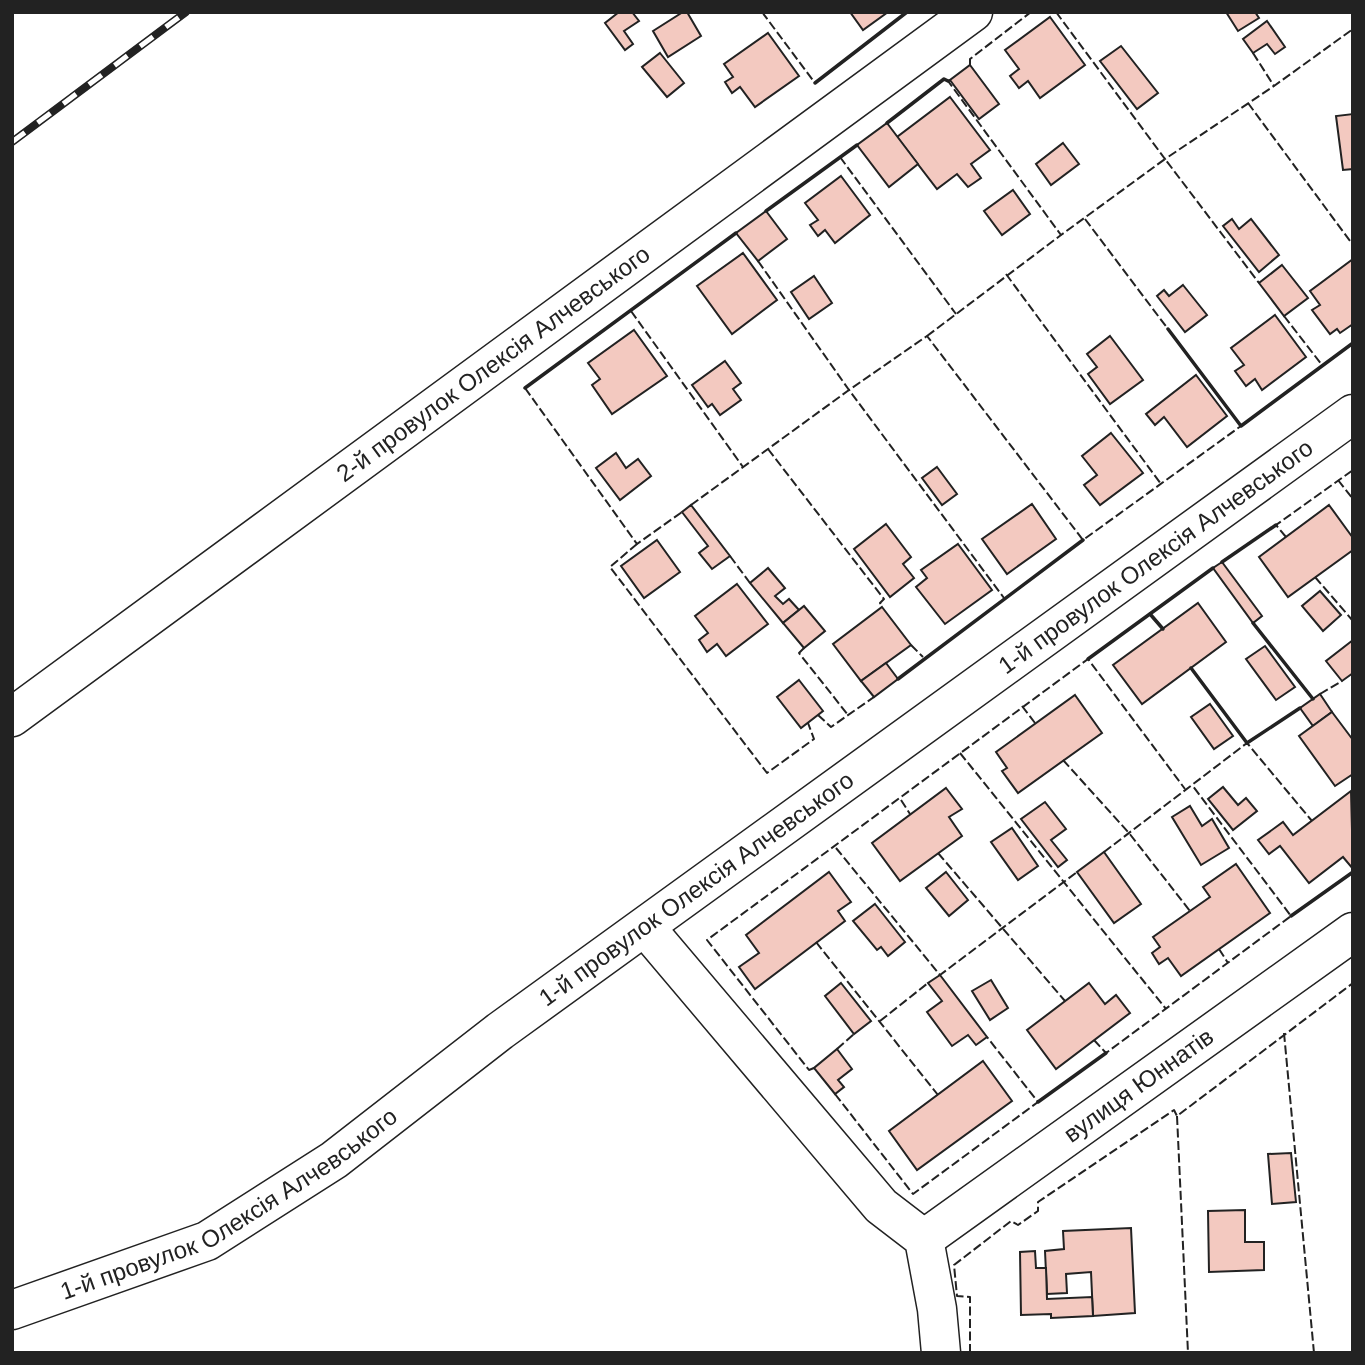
<svg xmlns="http://www.w3.org/2000/svg" width="1365" height="1365" font-family="Arial,sans-serif">
<style>
.building{fill:#f3c9c0;stroke:#222;stroke-width:2}
.lines{fill:none;stroke-linecap:round;stroke-linejoin:round}
.minor-casing{stroke:#222;stroke-width:41}
.minor{stroke:#fff;stroke-width:38}
.rail-casing{stroke:#222;stroke-width:8}
.rail{stroke:#fff;stroke-width:5;stroke-dasharray:16;stroke-linecap:butt}
.fence{stroke:#222;stroke-width:2;stroke-dasharray:9 3.5;stroke-linecap:butt}
.wall{stroke:#222;stroke-width:3.5}
.labels{text-anchor:middle;stroke-width:5;stroke-linejoin:round;paint-order:stroke}
.street-label{font-size:24px;fill:#222;stroke:#fff}
</style>
<rect width="100%" height="100%" fill="#fff"/>
<!-- building -->
<g class="building">
<path d="M619,12H632L639,21L624,31L633,44L625,50L605,23Z"/>
<path d="M683,12H687L701,36L668,57L653,31Z"/>
<path d="M850,12H888L863,30Z"/>
<path d="M1226,12H1255L1259,18L1238,31Z"/>
<path d="M1050,17L1085,65L1040,98L1028,81L1019,88L1010,76L1019,69L1005,50Z"/>
<path d="M1267,21L1285,47L1275,54L1267,44L1253,53L1243,39Z"/>
<path d="M768,33L799,76L755,107L740,87L732,93L725,82L733,77L724,64Z"/>
<path d="M1121,46L1158,93L1137,109L1100,61Z"/>
<path d="M660,53L684,83L667,97L642,67Z"/>
<path d="M970,65L999,104L979,119L950,80Z"/>
<path d="M950,97L990,150L971,164L981,178L968,187L957,174L937,189L897,137Z"/>
<path d="M1353,114V169L1343,170L1336,116Z"/>
<path d="M887,123L918,164L889,187L857,145Z"/>
<path d="M1063,143L1079,164L1051,185L1036,164Z"/>
<path d="M841,176L870,215L835,243L825,230L818,236L810,225L818,220L805,203Z"/>
<path d="M1013,190L1030,214L1002,235L984,211Z"/>
<path d="M766,211L787,239L758,261L736,233Z"/>
<path d="M1232,219L1239,229L1251,219L1279,255L1259,272L1223,226Z"/>
<path d="M743,253L777,300L732,334L697,286Z"/>
<path d="M1353,259V324L1340,333L1337,329L1330,334L1312,310L1320,305L1310,291Z"/>
<path d="M1282,265L1308,298L1284,316L1259,283Z"/>
<path d="M814,276L832,303L809,319L791,292Z"/>
<path d="M1183,285L1207,315L1185,332L1157,296L1164,290L1169,296Z"/>
<path d="M1275,315L1306,357L1262,390L1255,379L1246,386L1235,371L1244,365L1231,348Z"/>
<path d="M634,330L667,376L612,414L592,385L600,379L588,363Z"/>
<path d="M1110,336L1143,380L1110,404L1088,374L1097,367L1087,354Z"/>
<path d="M725,361L741,383L733,389L741,400L720,415L712,404L708,407L692,385Z"/>
<path d="M1196,375L1227,416L1187,447L1164,417L1155,425L1146,414Z"/>
<path d="M1111,433L1143,473L1100,505L1084,485L1097,475L1082,456Z"/>
<path d="M616,453L626,468L638,459L651,476L620,500L596,468Z"/>
<path d="M937,467L957,494L942,505L922,478Z"/>
<path d="M1032,504L1056,539L1007,574L982,539Z"/>
<path d="M691,505L730,556L712,569L699,553L708,546L682,512Z"/>
<path d="M1329,505L1353,538V550L1288,597L1259,557Z"/>
<path d="M886,524L911,557L903,564L914,578L890,597L854,549Z"/>
<path d="M657,540L680,572L644,598L621,566Z"/>
<path d="M958,544L992,590L945,624L916,587L927,578L921,570Z"/>
<path d="M1222,562L1262,616L1253,623L1213,568Z"/>
<path d="M768,568L785,588L775,596L783,604L789,599L799,610L783,623L750,583Z"/>
<path d="M737,584L768,624L726,656L717,644L707,652L699,640L708,633L695,616Z"/>
<path d="M1320,591L1341,615L1323,631L1302,606Z"/>
<path d="M1198,603L1226,642L1142,704L1113,665Z"/>
<path d="M804,606L825,631L804,648L783,623Z"/>
<path d="M882,607L911,645L861,681L833,644Z"/>
<path d="M1353,640V673L1342,681L1326,661Z"/>
<path d="M1265,646L1295,687L1276,700L1246,659Z"/>
<path d="M886,663L898,679L874,697L861,681Z"/>
<path d="M799,680L823,711L801,728L777,697Z"/>
<path d="M1320,694L1332,712L1313,726L1300,708Z"/>
<path d="M1075,695L1102,733L1018,793L1002,771L1007,768L996,752Z"/>
<path d="M1210,704L1233,736L1214,749L1191,717Z"/>
<path d="M1332,712L1353,740V774L1335,786L1299,736Z"/>
<path d="M1223,787L1238,805L1246,798L1257,811L1233,830L1208,799Z"/>
<path d="M946,788L962,809L949,817L962,836L900,881L872,843Z"/>
<path d="M1351,791L1353,869L1343,857L1309,883L1280,846L1269,854L1258,840L1283,822L1293,835Z"/>
<path d="M1045,802L1066,829L1051,840L1067,860L1058,867L1021,819Z"/>
<path d="M1190,806L1202,826L1212,819L1229,848L1201,865L1172,817Z"/>
<path d="M1012,828L1038,866L1018,880L991,842Z"/>
<path d="M1104,852L1141,904L1114,923L1077,872Z"/>
<path d="M1236,864L1270,913L1181,976L1168,958L1159,964L1152,953L1160,947L1153,937L1210,897L1203,887Z"/>
<path d="M829,872L851,902L838,911L845,921L755,989L739,967L759,953L746,935Z"/>
<path d="M946,872L968,900L949,916L926,888Z"/>
<path d="M875,904L905,942L888,956L881,947L877,950L853,921Z"/>
<path d="M940,975L987,1037L976,1045L968,1035L952,1046L927,1012L942,1001L928,983Z"/>
<path d="M991,980L1008,1008L990,1020L972,991Z"/>
<path d="M841,983L871,1021L854,1034L825,996Z"/>
<path d="M1089,983L1105,1004L1116,995L1130,1013L1056,1069L1027,1030Z"/>
<path d="M837,1049L852,1069L838,1080L844,1087L835,1094L814,1068Z"/>
<path d="M983,1061L1012,1101L917,1170L889,1131Z"/>
<path d="M1291,1153L1296,1202L1272,1204L1268,1154Z"/>
<path d="M1245,1210V1242H1264V1270L1209,1272L1208,1211Z"/>
<path d="M1131,1228L1135,1313L1093,1316L1091,1272L1066,1274L1067,1293L1047,1294L1045,1251L1064,1249L1063,1231Z"/>
<path d="M1035,1251L1036,1268H1046L1047,1299L1092,1297L1093,1316L1051,1318V1314L1021,1315L1020,1252Z"/>
</g>
<g class="lines">
<!-- minor casing -->
<g class="minor-casing">
<g id="minor">
<path id="s1" d="M12,717L973,12"/>
<path d="M645,927L881,1206L924,1239L937,1309L941,1353"/>
<path id="s2" d="M924,1239L1353,932"/>
<path id="s3" d="M12,1310L207,1241L334,1160L500,1031L1353,414"/>
</g>
</g>
<!-- minor -->
<use href="#minor" class="minor"/>
<!-- rail casing -->
<g class="rail-casing">
<path id="rail" d="M12,142L186,12"/>
</g>
<!-- rail -->
<use href="#rail" class="rail"/>
<!-- fence -->
<g class="fence">
<path d="M762,12L815,83"/>
<path d="M1056,12L1165,159L1274,86"/>
<path d="M1253,53L1274,86L1353,29"/>
<path d="M970,65V59L1031,12"/>
<path d="M950,80L948,81L1061,235L1165,159L1259,283"/>
<path d="M1248,103L1353,245"/>
<path d="M840,157L956,314"/>
<path d="M1085,219L1168,329"/>
<path d="M758,261L849,390L927,336L1083,540L1241,426"/>
<path d="M1006,274L1161,484"/>
<path d="M631,311L743,467"/>
<path d="M1284,316L1322,365"/>
<path d="M927,336L1061,235"/>
<path d="M525,388L637,544L682,512"/>
<path d="M768,449L884,599L880,603L882,607"/>
<path d="M1338,480L1353,499"/>
<path d="M691,505L849,390L1004,598"/>
<path d="M1286,537L1276,525L1353,470"/>
<path d="M637,544L610,567L767,773L814,739L808,723"/>
<path d="M730,556L750,583"/>
<path d="M1315,577L1353,621"/>
<path d="M911,645L923,657"/>
<path d="M804,648L799,653L848,715"/>
<path d="M1320,694L1342,681"/>
<path d="M1022,706L1035,723"/>
<path d="M818,715L831,727L874,697"/>
<path d="M960,753L1166,1009"/>
<path d="M1063,760L1129,833L1190,911"/>
<path d="M901,800L910,814"/>
<path d="M836,848L940,975L1077,872"/>
<path d="M1104,852L1247,743L1312,821"/>
<path d="M938,853L1065,1001"/>
<path d="M816,942L938,1095"/>
<path d="M1219,949L1228,963"/>
<path d="M880,1021L928,983"/>
<path d="M1284,1033L1314,1353"/>
<path d="M1094,1040L1106,1053L1291,916L1192,785"/>
<path d="M837,1049L854,1034"/>
<path d="M814,1068L809,1070L707,940L1088,659L1185,789"/>
<path d="M835,1094L913,1194L1038,1102L987,1037"/>
<path d="M1177,1116L1188,1353"/>
<path d="M970,1353V1297L957,1296L954,1265L1011,1221L1018,1225L1038,1211V1202L1174,1110L1177,1116L1353,983"/>
</g>
<!-- wall -->
<g class="wall">
<path d="M815,83L907,12"/>
<path d="M887,123L944,79L948,81"/>
<path d="M766,211L857,145"/>
<path d="M1168,329L1241,426L1353,343"/>
<path d="M525,388L736,233"/>
<path d="M1222,562L1276,525"/>
<path d="M1150,614L1163,629"/>
<path d="M1253,623L1313,699"/>
<path d="M1088,659L1213,568"/>
<path d="M1191,668L1247,743L1300,708"/>
<path d="M898,679L1083,540"/>
<path d="M1291,916L1353,872"/>
<path d="M1038,1102L1106,1053"/>
</g>
</g>
<g class="labels">
<!-- street labels -->
<g class="street-label">
<text dy="8" stroke="none"><textPath href="#s1" startOffset="597">2-й провулок Олексія Алчевського</textPath></text>
<text dy="8" stroke="none"><textPath href="#s3" startOffset="1377">1-й провулок Олексія Алчевського</textPath></text>
<text dy="8" stroke="none"><textPath href="#s3" startOffset="810">1-й провулок Олексія Алчевського</textPath></text>
<text dy="8" stroke="none"><textPath href="#s2" startOffset="264">вулиця Юннатів</textPath></text>
<text dy="8" stroke="none"><textPath href="#s3" startOffset="243">1-й провулок Олексія Алчевського</textPath></text>
</g>
</g>
<!-- border -->
<rect width="1365" height="1365" fill="none" stroke="#222222" stroke-width="28"/>
</svg>
